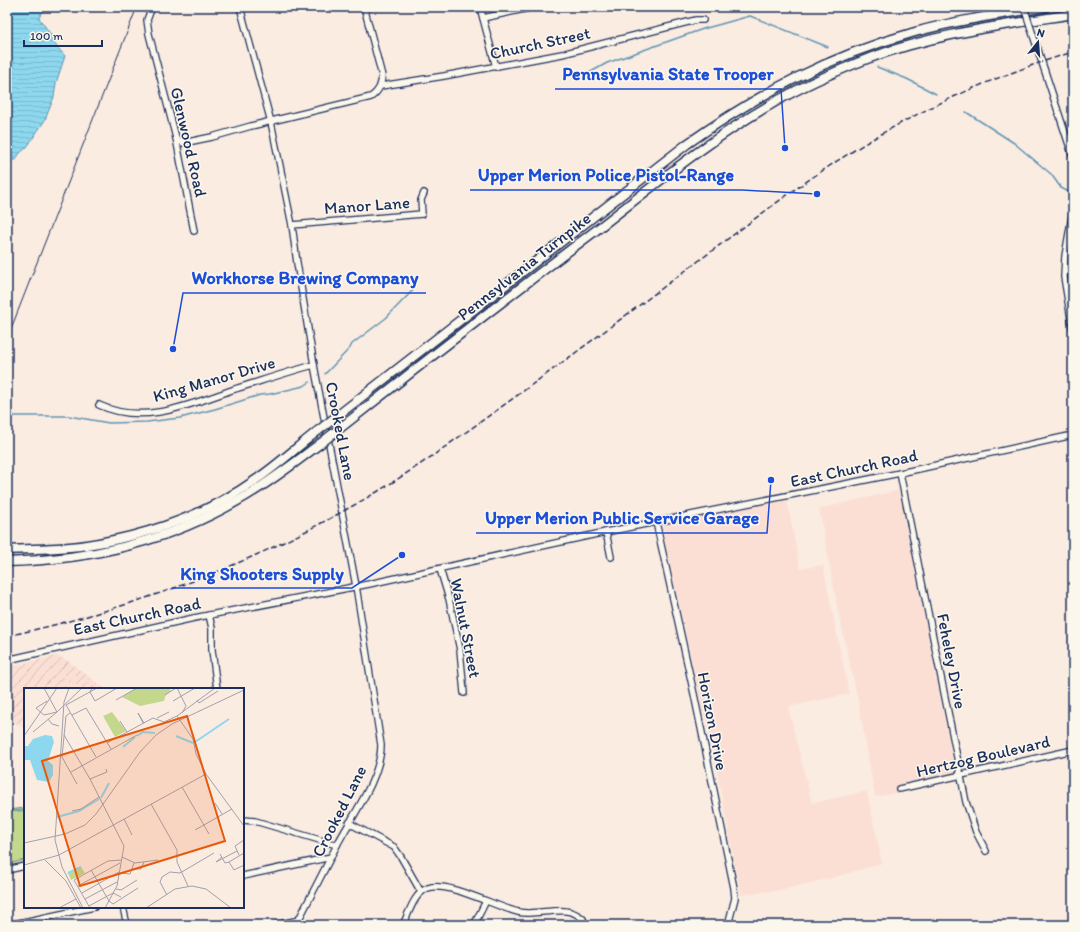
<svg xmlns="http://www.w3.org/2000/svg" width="1080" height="932" font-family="Itim,sans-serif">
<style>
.built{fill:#fbdfd4}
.industrial{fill:url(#industrial-furrows)}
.park{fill:#c4d88d;stroke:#708476}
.water{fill:url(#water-rules);stroke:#5f94b4}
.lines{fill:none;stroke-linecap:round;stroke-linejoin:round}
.stream{stroke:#5f94b4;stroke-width:1.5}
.minor-casing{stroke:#1b2f5e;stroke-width:8}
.highway-casing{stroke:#1b2f5e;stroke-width:11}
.minor{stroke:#fbf7ec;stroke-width:5.5}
.highway{stroke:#fbf7ec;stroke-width:8}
.tram{stroke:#1b2f5e;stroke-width:1}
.rail{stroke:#1b2f5e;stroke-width:1.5;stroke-dasharray:6 3;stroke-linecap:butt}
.minor-bridge-casing{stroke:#1b2f5e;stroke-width:8;stroke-linecap:butt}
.highway-bridge-casing{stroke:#1b2f5e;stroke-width:11;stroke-linecap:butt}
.minor-bridge{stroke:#fbf7ec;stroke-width:5.5}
.highway-bridge{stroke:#fbf7ec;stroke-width:8}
.labels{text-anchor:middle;stroke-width:3;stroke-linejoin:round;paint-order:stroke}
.street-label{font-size:17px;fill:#1b2f5e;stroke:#fbf7ec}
.inset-river{fill:none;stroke:#8dd8ee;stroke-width:2}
.inset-road{fill:none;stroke:#a1a0ad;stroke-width:1}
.view{fill:#e8590c;fill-opacity:0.15;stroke:#e8590c;stroke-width:2}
.inset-edge{fill:none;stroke:#1b2f5e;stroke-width:2}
.leader{fill:none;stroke:#1d4ed8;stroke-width:1.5}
.callout-dot{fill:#1d4ed8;stroke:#fbf7ec;stroke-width:1.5}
.callout-label{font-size:18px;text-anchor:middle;font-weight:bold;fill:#1d4ed8;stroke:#fbf7ec;stroke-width:3;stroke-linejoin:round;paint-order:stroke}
</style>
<defs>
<pattern id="industrial-furrows" width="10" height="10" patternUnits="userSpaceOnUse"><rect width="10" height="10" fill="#fbdfd4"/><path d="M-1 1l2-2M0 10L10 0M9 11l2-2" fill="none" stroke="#d7c0b8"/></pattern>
<pattern id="water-rules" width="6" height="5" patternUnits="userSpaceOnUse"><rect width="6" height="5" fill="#8dd8ee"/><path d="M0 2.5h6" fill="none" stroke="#79bace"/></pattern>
</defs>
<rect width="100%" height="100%" fill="#fbece1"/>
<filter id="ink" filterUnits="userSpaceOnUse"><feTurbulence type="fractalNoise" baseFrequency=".025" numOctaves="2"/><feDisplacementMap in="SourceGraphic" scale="8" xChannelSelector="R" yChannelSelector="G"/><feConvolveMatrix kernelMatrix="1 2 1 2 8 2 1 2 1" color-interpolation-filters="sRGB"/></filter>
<g filter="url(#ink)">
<!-- built -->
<g class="built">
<path d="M899,490L957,781L875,797L858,700L839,616L819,509Z"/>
<path d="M787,500L800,569L823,565L849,694L788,707L812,803L867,791L882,863L832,878L780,890L741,895L707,720L703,711L663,531L664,526L667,523Z"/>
</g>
<!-- industrial -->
<path class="industrial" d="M56,656L67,660L105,689H25V729L13,721L7,689V667Z"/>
<!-- park -->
<path class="park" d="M25,808V860L7,864V810Z"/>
<!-- water -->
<path class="water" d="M7,7H46L41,14L39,18L51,35L53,42L65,56L56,83L54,97L45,120L27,147L19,154L16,160H11L8,163L7,162Z"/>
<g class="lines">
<!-- stream -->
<g class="stream">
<path d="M877,67L907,79L936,94"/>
<path d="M582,77L607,63L703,29L750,16L828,47"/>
<path d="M966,112L1014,143L1051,174L1061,188L1069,192"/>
<path d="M325,374L350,348L352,344L386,318L413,290"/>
<path d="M7,416H69L109,423L147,422L180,418L215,409L260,395L270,394L304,386L310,382"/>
<path d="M7,812L25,810"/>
</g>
<!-- minor casing -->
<g class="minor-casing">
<g id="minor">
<path d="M152,7L147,20L149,34L176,138L194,231"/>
<path d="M240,7L271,122L292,225L297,263L314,365L356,586L381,745C381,778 352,816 337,845C323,872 310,898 296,925"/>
<path d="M480,7L496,67"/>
<path d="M483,18L534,7"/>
<path d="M1033,35L1073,157"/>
<path d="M381,86L444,76L562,54L696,20H703"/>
<path d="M176,138L183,143L212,137L251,126L371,97C379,91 381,86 382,76L364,7"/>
<path d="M1073,210L1065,256L1064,277L1073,331"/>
<path d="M292,225L422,214L421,200L424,193"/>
<path d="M99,405C144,426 191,404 235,389C261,381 287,372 314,365"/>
<path d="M900,473L966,802L976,832L986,851"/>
<path d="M656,522L694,694L734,888L735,898L728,925"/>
<path d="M606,532L611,557"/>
<path d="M440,569L449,599L460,650L464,693"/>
<path d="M209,615L212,628V650L217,689"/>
<path d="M7,660L194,618L369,584L606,532L900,473L1073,435"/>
<path d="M899,789L1073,750"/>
<path d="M243,820L255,821L337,845"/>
<path d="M349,823L394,847L401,857L421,892"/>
<path d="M7,870L25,866"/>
<path d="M243,876L331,857"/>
<path d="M123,907L127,925"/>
<path d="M9,925L94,907"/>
<path d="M276,925L299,920"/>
<path d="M403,925C409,913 414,893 428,888C448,881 496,907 518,912C540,917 565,902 583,919"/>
<path d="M474,925L486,901"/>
</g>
</g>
<!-- highway casing -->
<g class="highway-casing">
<g id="highway">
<path d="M337,416L687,144C760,93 829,56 915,32C958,20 1002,14 1046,7"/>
<path d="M339,429C424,362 509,296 595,231C652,187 707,141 770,105C800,87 834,72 867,59C933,34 1004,25 1073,14"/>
<path d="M7,550C31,549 56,549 80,546C143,537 205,516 257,479C279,464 298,446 319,430"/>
<path d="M7,562C88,560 169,541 239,500C268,484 294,463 321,443"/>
</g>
</g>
<!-- minor -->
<use href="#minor" class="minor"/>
<!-- highway -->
<use href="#highway" class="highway"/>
<!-- tram -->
<path class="tram" d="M7,339L137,7"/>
<!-- rail -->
<path class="rail" d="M7,636C126,610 241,569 347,509C386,488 423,463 459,437C537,382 613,325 689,268C743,228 796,186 853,151C921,108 997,75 1073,52"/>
<!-- minor-bridge casing -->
<g class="minor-bridge-casing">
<path id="minor-bridge" d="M1024,7L1033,35"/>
</g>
<!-- highway-bridge casing -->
<g class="highway-bridge-casing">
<g id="highway-bridge">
<path d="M319,430L337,416"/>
<path d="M321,443L339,429"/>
</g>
</g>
<!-- minor-bridge -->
<use href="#minor-bridge" class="minor-bridge"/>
<!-- highway-bridge -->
<use href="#highway-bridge" class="highway-bridge"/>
</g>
</g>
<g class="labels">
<!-- street labels -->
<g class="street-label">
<text transform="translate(540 43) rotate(-12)" y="6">Church Street</text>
<text transform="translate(189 142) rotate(77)" y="6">Glenwood Road</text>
<text transform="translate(367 205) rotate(-4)" y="6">Manor Lane</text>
<text transform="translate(524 266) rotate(-38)" y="6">Pennsylvania Turnpike</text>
<text transform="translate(214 379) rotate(-16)" y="6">King Manor Drive</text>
<text transform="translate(341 431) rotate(79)" y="6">Crooked Lane</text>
<text transform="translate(854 468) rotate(-12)" y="6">East Church Road</text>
<text transform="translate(137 616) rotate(-12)" y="6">East Church Road</text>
<text transform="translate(466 628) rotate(79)" y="6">Walnut Street</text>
<text transform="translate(952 661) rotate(79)" y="6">Feheley Drive</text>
<text transform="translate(713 721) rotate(79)" y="6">Horizon Drive</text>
<text transform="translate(983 756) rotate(-13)" y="6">Hertzog Boulevard</text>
<text transform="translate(339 811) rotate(-63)" y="6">Crooked Lane</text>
</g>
</g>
<!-- overview -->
<g transform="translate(24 688)">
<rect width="220" height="220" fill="#fbece1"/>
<path d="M113,0H145L147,3L142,6L140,13L116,18L98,9ZM88,24L102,43L91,49L79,28ZM57,179L61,185L47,192L44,185Z" fill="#c4d88d"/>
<path d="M21,47L28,48L30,54L24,73L29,77V87L25,94L13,92L6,72H0V58H4L9,51Z" fill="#8dd8ee"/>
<path class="inset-river" d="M113,48L119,44L131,45M152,48L169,55M171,54L205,31M99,59L111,49M77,110L85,95M33,129L55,123L75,111M44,185L57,179"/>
<path class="inset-road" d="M45,0L40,14L31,152L38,179L59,220M68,0L66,4L71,13L93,0M153,0L162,18L158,25M141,7L152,0M92,12L113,0M173,12L175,15L194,3M23,13L12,20L20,27L33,24L58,0M149,13L171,0M46,25L42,28L38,69L53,96M48,27L62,20L87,61M153,28L169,51L172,66L182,86L220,138M133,30L145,24M24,31L28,36L35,38M96,33L103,44M119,35L114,25L120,35M9,44L33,24L20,0M40,47L66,91L100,158L93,198L81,220M0,48L33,0M83,55L129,30L140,34L153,28L191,0M72,69L42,17L73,0M47,84L113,47M66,91L83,84L82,81M158,99L185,146M191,115L198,126M127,116L153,162V174L164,198M48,123L57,121L75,109M100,131L108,147M171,142L208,121M0,155L41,146L61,137L72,126L116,64L132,47L148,36L220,2M196,166L201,175L205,174M215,167L211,158L220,152M98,169L111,175M198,169L192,174L213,163M21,172L42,193L57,220M205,174L210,182L220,177M205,174L220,165M111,175L134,172M0,177L35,167L182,86M109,181H117L120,174M67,182L85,213L89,216L114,200M95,185L106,186L110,175M54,198L96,175M92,201L97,202L113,192M58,205L95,184M143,207L136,194L138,189L146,184L156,185L190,165M61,211L93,194M65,218L89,205L97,209M35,220L52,211M66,220L50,192L84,173L97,172M122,220L151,201L168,198L182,201L207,220"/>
<path class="view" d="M163,28L201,153L56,198L18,73Z"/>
<rect width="220" height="220" class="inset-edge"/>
</g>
<!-- callouts -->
<path class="leader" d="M785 148L781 89H555M817 194L742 190H470M173 349L183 293H426M771 480L767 533H476M402 555L352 588H172"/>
<g class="callout-dot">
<circle cx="785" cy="148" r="4"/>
<circle cx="817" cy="194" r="4"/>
<circle cx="173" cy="349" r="4"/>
<circle cx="771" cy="480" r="4"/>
<circle cx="402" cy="555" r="4"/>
</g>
<g class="callout-label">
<text x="668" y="80">Pennsylvania State Trooper</text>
<text x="606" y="181">Upper Merion Police Pistol-Range</text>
<text x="305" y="284">Workhorse Brewing Company</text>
<text x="622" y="524">Upper Merion Public Service Garage</text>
<text x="262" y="580">King Shooters Supply</text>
</g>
<!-- margin -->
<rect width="1080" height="932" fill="none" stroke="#fbf7ec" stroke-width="24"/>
<rect x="12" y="12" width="1056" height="908" fill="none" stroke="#1b2f5e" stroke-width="1.5" filter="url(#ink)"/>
<!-- north arrow -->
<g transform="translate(1038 42) rotate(17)" stroke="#fbf7ec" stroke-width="3" paint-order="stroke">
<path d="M0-3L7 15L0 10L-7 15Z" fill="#1b2f5e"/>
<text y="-6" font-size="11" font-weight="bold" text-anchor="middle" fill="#1b2f5e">N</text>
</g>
<!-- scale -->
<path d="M24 40v6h78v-6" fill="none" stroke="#1b2f5e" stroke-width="2"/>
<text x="30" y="40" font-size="12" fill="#1b2f5e" stroke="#fbf7ec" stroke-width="3" paint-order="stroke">100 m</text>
</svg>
